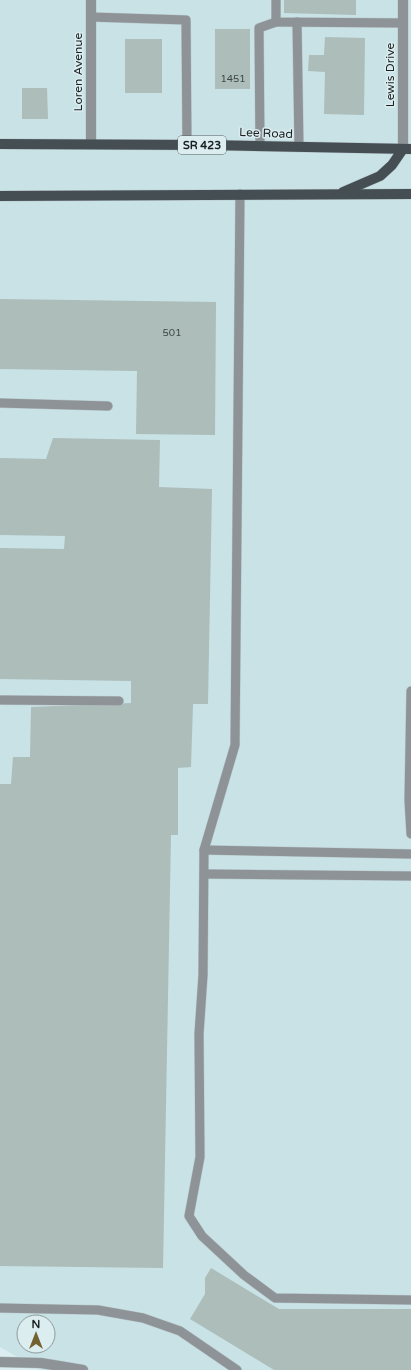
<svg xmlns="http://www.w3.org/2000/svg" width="411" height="1370" font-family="'Varela Round',sans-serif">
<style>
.built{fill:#c8e2e6;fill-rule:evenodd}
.building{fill:#acbdba}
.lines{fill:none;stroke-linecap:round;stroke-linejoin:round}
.service-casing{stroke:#b9c8cb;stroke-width:10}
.minor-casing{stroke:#b9c8cb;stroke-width:11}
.primary-casing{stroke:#b9c8cb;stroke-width:11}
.service{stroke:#8d9396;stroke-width:9}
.minor{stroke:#8d9396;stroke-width:10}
.primary{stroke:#444e53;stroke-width:10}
.labels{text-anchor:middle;stroke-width:3;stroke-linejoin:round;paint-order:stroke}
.number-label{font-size:10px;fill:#3e4747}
.shield{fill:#dcedf0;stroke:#545e5f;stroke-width:1}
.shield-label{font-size:11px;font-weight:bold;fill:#1a2021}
.street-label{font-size:12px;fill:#1a2021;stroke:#dcedf0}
</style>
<rect width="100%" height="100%" fill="#dcedf0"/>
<!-- built -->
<path class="built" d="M0,0H411V1370H40L0,1347ZM24,1322H48V1346H24Z"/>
<!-- building -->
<g class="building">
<path d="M284,0H356V15L284,13Z"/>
<rect x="215" y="29" width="35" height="60"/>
<path d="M325,37L365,38L364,115L324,114L325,72L308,71L309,55H324Z"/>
<rect x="125" y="39" width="37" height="54"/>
<path d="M22,88H47L48,119H22Z"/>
<path d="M0,299L216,302L215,435L136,434L137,371L0,369Z"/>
<path d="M53,438L160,440L159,487L212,489L208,704H193L191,767L178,768V835H171L163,1268L0,1266V784H11L13,757H30L31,707L131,703V681L0,679V548L64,549L65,536L0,535V458L46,459Z"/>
<path d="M211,1268L279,1309H411V1370H274L190,1319L205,1294V1278Z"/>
</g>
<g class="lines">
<!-- service casing -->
<g class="service-casing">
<g id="service">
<path d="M276,0V22L403,23"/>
<path d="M91,17L186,20L187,145"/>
<path d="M297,22L299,147"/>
<path d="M260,146L259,28L276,22"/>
<path d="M240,194L235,745L204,850L203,975L199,1034L200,1157L189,1216L202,1236L244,1275L275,1298L411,1300"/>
<path d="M0,403L108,406"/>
<path d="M411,691L409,800L411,834"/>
<path d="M0,700L119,701"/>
<path d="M204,850L411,854"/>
<path d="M205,874L411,876"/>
<path d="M0,1308L98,1310L143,1318L180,1331L237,1370"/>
</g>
</g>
<!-- minor casing -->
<g class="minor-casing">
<g id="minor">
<path d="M91,0V144"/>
<path d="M403,0V149"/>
<path d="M0,1362L41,1363L83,1370"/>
</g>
</g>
<!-- primary casing -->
<g class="primary-casing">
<g id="primary">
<path d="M0,144L207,145L411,149"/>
<path d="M343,192L380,176L392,165L403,149"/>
<path d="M0,196L411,194"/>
</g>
</g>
<!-- service -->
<use href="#service" class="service"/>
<!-- minor -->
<use href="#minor" class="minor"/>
<!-- primary -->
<use href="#primary" class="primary"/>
</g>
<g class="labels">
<!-- number labels -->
<g class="number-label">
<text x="233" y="82">1451</text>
<text x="172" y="336">501</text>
</g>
<!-- shield labels -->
<rect class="shield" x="178" y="136" width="48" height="18" rx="3"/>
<g class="shield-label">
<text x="202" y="149">SR 423</text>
</g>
<!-- street labels -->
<g class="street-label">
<text transform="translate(78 72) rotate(-90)" y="4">Loren Avenue</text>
<text transform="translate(390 75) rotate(-90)" y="4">Lewis Drive</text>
<text transform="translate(266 133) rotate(2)" y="4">Lee Road</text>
</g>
</g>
<!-- north arrow -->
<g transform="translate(36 1334)"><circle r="19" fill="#dcedf0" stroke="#8e9b9d"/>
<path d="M0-3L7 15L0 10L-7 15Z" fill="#716230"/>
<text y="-6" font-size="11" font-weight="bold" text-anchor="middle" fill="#1a2021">N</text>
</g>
</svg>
